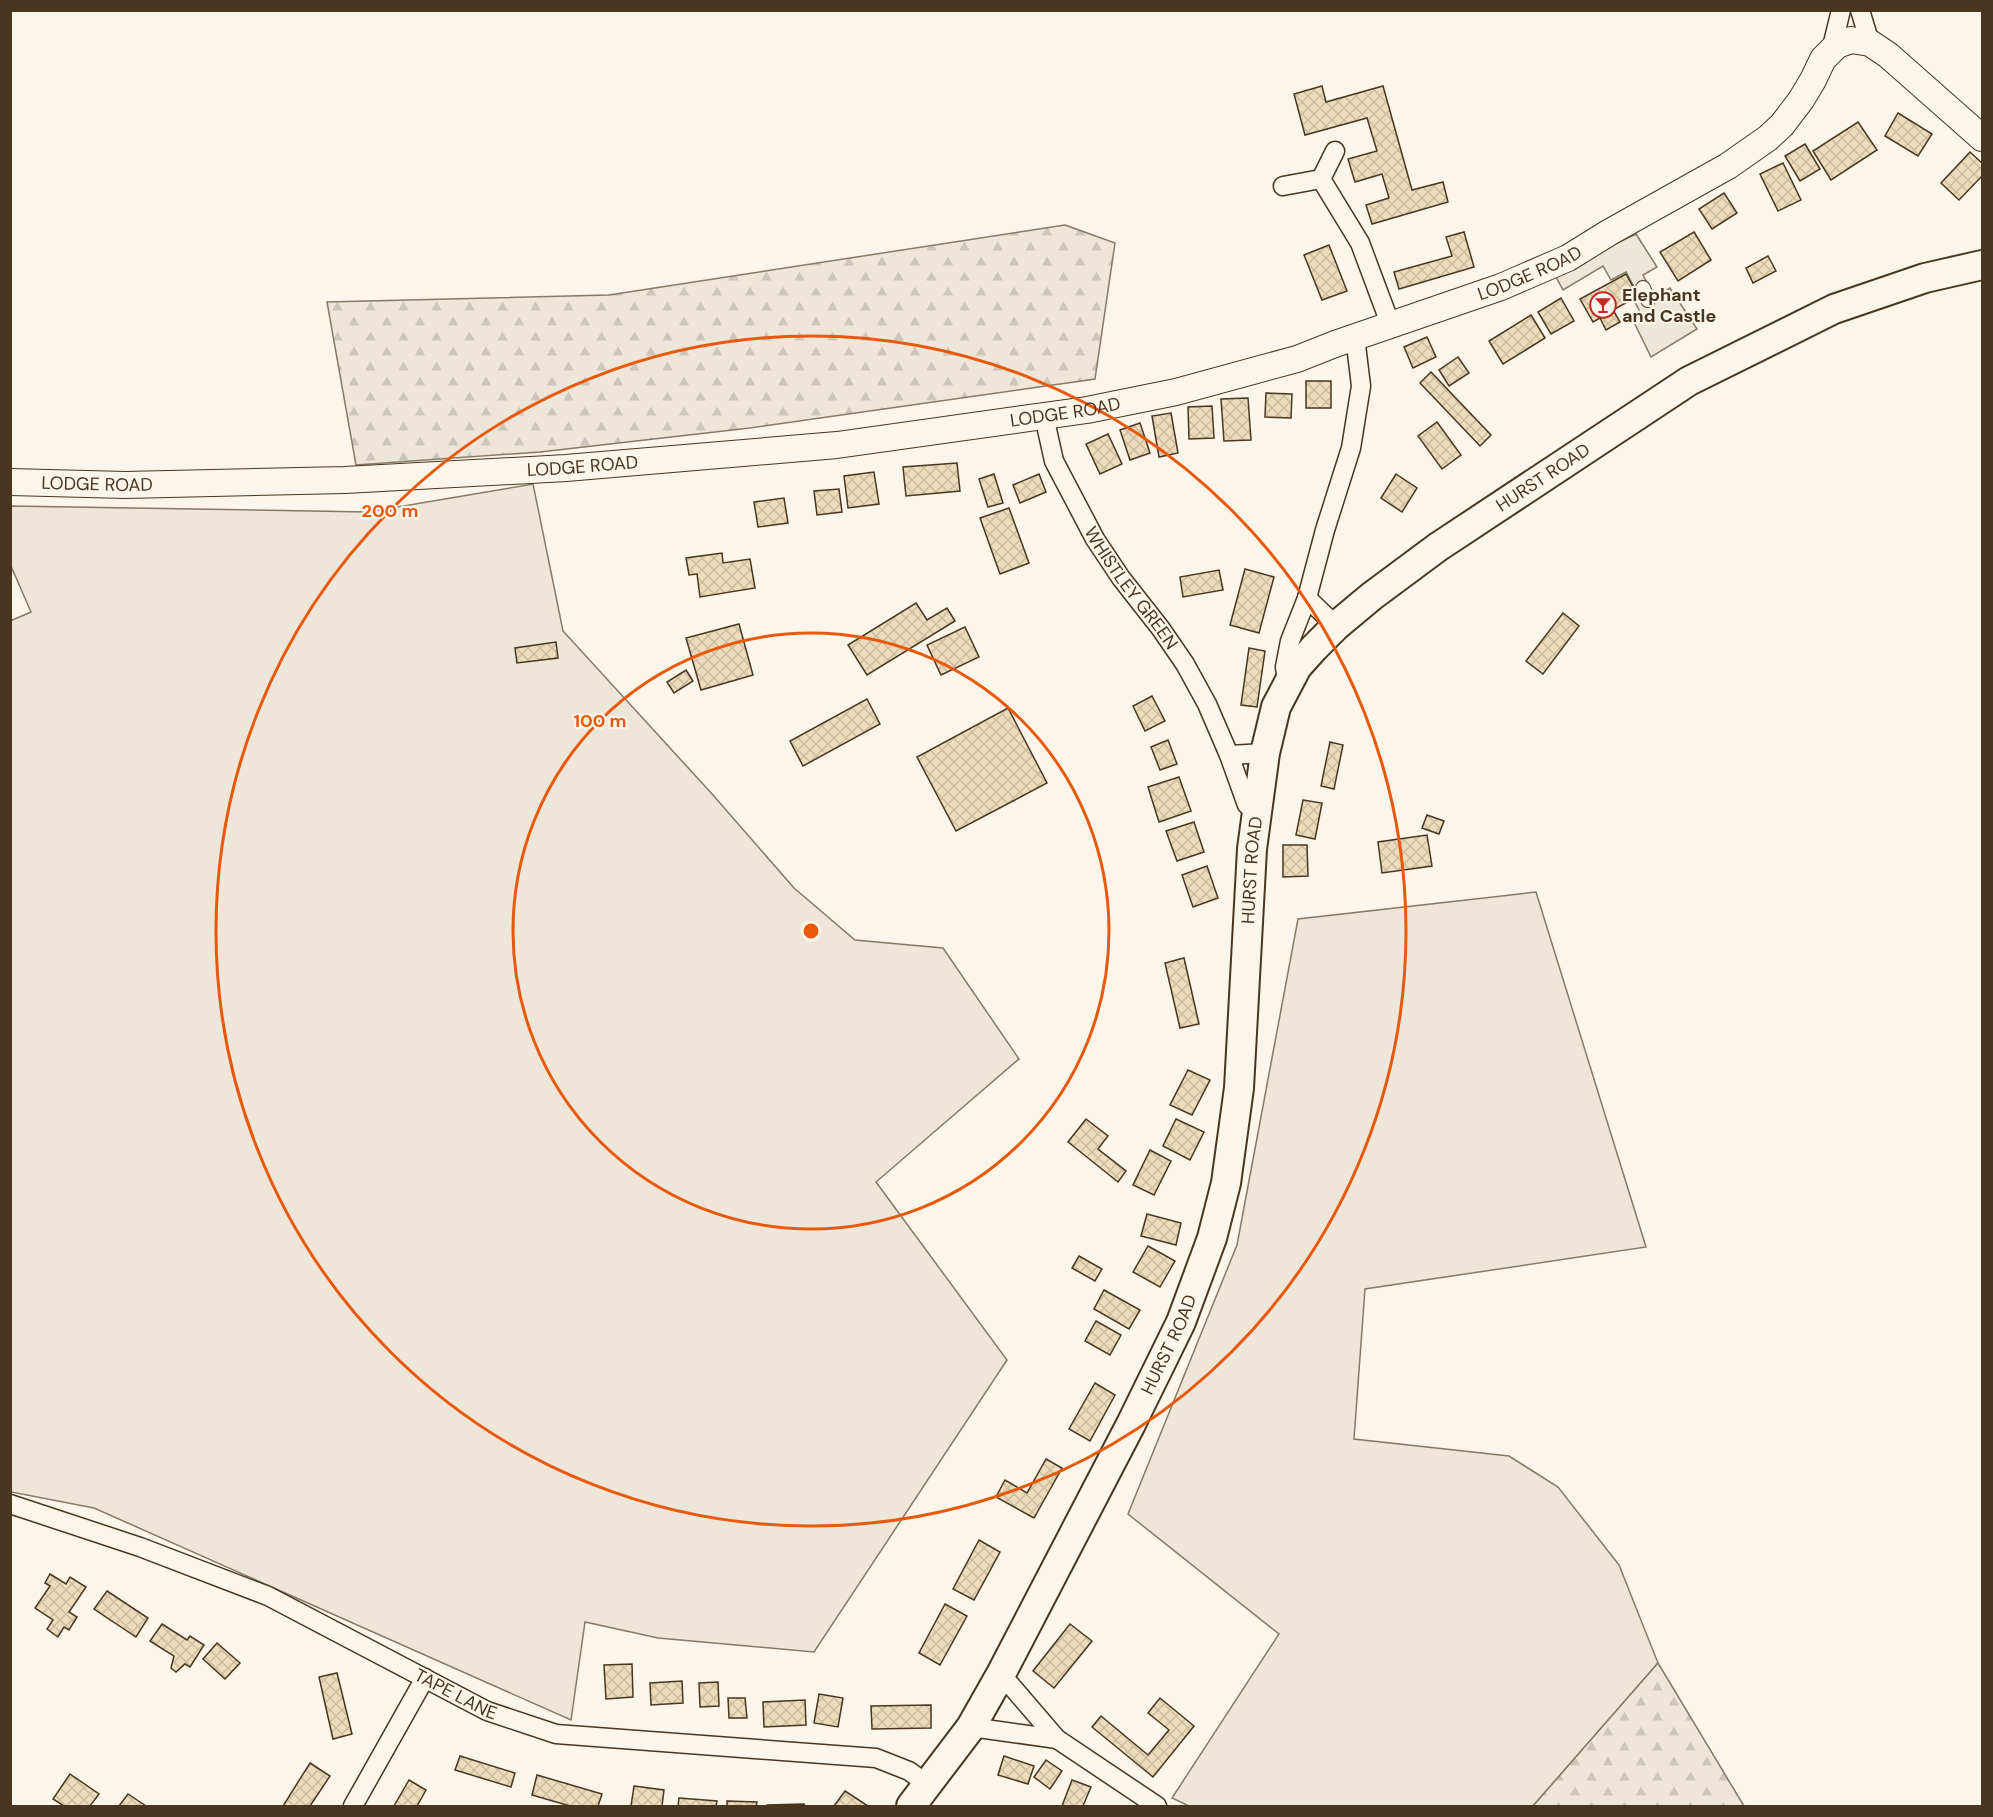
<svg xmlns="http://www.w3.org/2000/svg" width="1993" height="1817" font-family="'DM Sans',sans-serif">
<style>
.grass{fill:#ede6d9;stroke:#887966;stroke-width:1.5}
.forest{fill:url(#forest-firs);stroke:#887966;stroke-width:1.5}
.parking{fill:#ede7d9;stroke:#887966;stroke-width:1.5}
.building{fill:url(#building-cross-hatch);stroke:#4a3520;stroke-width:1.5}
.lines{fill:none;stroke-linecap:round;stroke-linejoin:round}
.pedestrian-casing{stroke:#4a3520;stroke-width:16}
.minor-casing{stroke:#4a3520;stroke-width:21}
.secondary-casing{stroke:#4a3520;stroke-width:28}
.primary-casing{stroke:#4a3520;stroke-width:32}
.pedestrian{stroke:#fbf6e9;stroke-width:14}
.minor{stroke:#fbf6e9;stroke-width:18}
.secondary{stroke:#fbf6e9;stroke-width:26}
.primary{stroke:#fbf6e9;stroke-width:28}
.ring{fill:none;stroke:#e8590c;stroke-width:3}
.labels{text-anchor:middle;stroke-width:4.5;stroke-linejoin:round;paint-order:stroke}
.street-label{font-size:18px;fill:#4a3520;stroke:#fbf6e9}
.poi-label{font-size:18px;font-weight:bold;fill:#4a3520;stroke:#fbf6e9;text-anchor:start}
.centre{fill:#e8590c;stroke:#fbf6e9;stroke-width:3}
.ring-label{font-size:18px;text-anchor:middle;font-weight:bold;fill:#e8590c;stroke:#fbf6e9;stroke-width:4.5;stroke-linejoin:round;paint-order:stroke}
</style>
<defs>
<pattern id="forest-firs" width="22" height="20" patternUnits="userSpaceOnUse" patternTransform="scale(1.5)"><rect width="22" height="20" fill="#ede6d9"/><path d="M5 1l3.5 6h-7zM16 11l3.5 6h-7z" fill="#cdc6ba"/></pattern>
<pattern id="building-cross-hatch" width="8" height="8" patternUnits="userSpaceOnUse" patternTransform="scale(1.5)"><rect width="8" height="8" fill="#ecdcbc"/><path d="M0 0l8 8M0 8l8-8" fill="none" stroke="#ccbda1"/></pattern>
</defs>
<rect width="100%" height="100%" fill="#fbf6e9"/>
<!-- grass -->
<g class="grass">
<path d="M533,484L563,631L713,795L794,888L855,940L943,948L1019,1059L876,1182L1007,1360L814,1652L658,1638L585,1622L571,1720L94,1508L11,1492L10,621L31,612L11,566V506L368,512Z"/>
<path d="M1536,892L1646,1247L1365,1289L1354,1439L1509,1456L1558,1487L1619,1565L1658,1663L1533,1806H1189L1172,1798L1279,1634L1128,1514L1237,1245L1298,919Z"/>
</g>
<!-- forest -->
<g class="forest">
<path d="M1065,225L1115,243L1095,379L750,428L540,452L356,465L327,302L609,295Z"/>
<path d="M1658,1663L1744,1806H1533Z"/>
</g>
<!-- parking -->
<g class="parking">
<path d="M1636,234L1657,267L1643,275L1649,286L1638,294L1626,272L1611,280L1603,266L1563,290L1554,273Z"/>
<path d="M1670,288L1697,329L1651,357L1632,318L1641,314L1634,300L1653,291L1657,296Z"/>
</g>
<!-- building -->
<g class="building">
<path d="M1322,86L1326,102L1383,86L1412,190L1443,182L1448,202L1372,224L1366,205L1389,198L1382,174L1355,182L1348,159L1377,151L1367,118L1305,135L1294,94Z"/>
<path d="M1898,113L1932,134L1918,156L1885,136Z"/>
<path d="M1858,122L1877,150L1831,180L1813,151Z"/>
<path d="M1805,144L1820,169L1800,181L1785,156Z"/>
<path d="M1970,152L1982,163V176L1959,200L1941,183Z"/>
<path d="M1783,163L1801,200L1778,211L1760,174Z"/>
<path d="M1724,193L1737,213L1712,229L1699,209Z"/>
<path d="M1464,232L1474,267L1399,289L1394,272L1452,256L1446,237Z"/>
<path d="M1694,232L1711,260L1678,281L1660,252Z"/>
<path d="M1329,245L1347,291L1322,300L1304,255Z"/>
<path d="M1768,256L1776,271L1753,283L1746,268Z"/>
<path d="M1626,274L1638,296L1613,310L1620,322L1606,330L1600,318L1593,322L1580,299Z"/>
<path d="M1561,298L1574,321L1551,334L1538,312Z"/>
<path d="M1531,315L1545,338L1503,364L1489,341Z"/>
<path d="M1427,337L1436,357L1413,368L1404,347Z"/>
<path d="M1458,357L1469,373L1449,386L1439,370Z"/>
<path d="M1431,372L1491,435L1480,446L1420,383Z"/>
<rect x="1306" y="381" width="25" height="27"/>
<path d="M1266,393L1292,394L1291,418L1265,417Z"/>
<path d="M1248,398L1251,440L1224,441L1221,399Z"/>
<path d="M1212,406L1214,438L1189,439L1188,407Z"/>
<path d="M1171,413L1178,453L1159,457L1152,416Z"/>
<path d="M1437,422L1461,455L1442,469L1418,436Z"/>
<path d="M1140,423L1150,453L1130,460L1120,430Z"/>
<path d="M1108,434L1122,464L1100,474L1086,444Z"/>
<path d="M957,463L960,491L906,496L903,467Z"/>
<path d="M874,472L879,504L848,508L844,476Z"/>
<path d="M994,474L1003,503L988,507L979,479Z"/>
<path d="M1039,474L1046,492L1020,503L1013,485Z"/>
<path d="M1396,474L1417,488L1402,512L1381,498Z"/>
<path d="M839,489L842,512L817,515L814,491Z"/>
<path d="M784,498L788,523L758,527L754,502Z"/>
<path d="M1009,508L1029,563L1000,574L980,518Z"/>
<path d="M722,553L723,563L750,559L755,588L700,597L697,574L689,575L686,558Z"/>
<path d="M1245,569L1274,577L1259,633L1230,625Z"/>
<path d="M1219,570L1223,590L1183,597L1180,577Z"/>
<path d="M916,603L927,620L947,608L955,621L867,675L848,645Z"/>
<path d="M1563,613L1579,626L1543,674L1526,661Z"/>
<path d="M739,624L753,675L701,690L686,638Z"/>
<path d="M965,627L979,657L941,675L927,645Z"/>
<path d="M556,642L558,658L517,663L515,648Z"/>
<path d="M1249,648L1265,651L1257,707L1241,705Z"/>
<path d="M686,670L693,681L674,693L667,682Z"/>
<path d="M1152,696L1165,721L1145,731L1133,706Z"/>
<path d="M867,699L880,724L803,766L790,741Z"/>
<path d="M1008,708L1047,783L956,831L917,757Z"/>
<path d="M1168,740L1177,764L1160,770L1151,747Z"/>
<path d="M1330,742L1343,745L1334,789L1321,786Z"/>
<path d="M1179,777L1191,811L1159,822L1148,787Z"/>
<path d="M1303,800L1322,803L1315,839L1296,835Z"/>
<path d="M1427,815L1444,821L1439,834L1422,828Z"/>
<path d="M1194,822L1204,852L1177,861L1166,831Z"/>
<path d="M1427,835L1432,866L1382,873L1378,842Z"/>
<path d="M1283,845H1307L1308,876L1283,877Z"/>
<path d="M1207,866L1218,898L1193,907L1182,875Z"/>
<path d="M1184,958L1199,1024L1180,1028L1165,963Z"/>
<path d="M1188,1070L1210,1080L1192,1115L1170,1105Z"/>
<path d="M1086,1119L1108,1136L1098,1149L1126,1171L1118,1182L1068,1142Z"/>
<path d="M1176,1119L1204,1132L1190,1160L1163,1146Z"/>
<path d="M1150,1150L1171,1161L1154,1195L1133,1185Z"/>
<path d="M1147,1214L1181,1223L1176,1245L1141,1236Z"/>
<path d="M1148,1246L1175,1261L1160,1287L1133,1272Z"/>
<path d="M1079,1256L1102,1269L1095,1281L1072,1268Z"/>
<path d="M1104,1290L1140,1310L1129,1329L1094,1309Z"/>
<path d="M1096,1321L1121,1335L1110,1355L1085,1341Z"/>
<path d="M1095,1383L1115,1395L1090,1441L1069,1429Z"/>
<path d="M1046,1459L1062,1468L1034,1518L996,1497L1005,1480L1027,1493Z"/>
<path d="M979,1540L1000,1552L974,1600L953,1589Z"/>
<path d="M50,1574L66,1584L70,1577L86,1587L69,1612L77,1617L69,1630L64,1627L58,1637L47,1629L53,1620L35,1608L50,1586L45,1583Z"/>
<path d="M107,1591L148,1618L136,1637L94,1609Z"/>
<path d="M945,1604L967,1616L940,1665L919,1653Z"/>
<path d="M162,1624L187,1640L190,1636L204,1645L190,1667L185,1664L176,1672L171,1668L174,1656L150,1641Z"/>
<path d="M1070,1624L1092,1641L1054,1688L1033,1671Z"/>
<path d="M217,1643L240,1663L225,1679L203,1659Z"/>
<path d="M632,1664L633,1697L606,1699L604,1665Z"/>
<path d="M337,1673L352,1734L333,1739L319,1677Z"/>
<path d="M682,1681L683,1703L651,1705L650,1683Z"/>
<path d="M718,1682L719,1706L700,1707L699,1683Z"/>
<path d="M819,1694L843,1698L838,1727L814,1723Z"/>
<path d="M728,1698H745L747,1718H729Z"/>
<path d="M1160,1698L1194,1726L1153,1777L1092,1727L1101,1716L1148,1755L1169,1730L1148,1713Z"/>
<path d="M805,1700L806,1725L764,1727L763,1702Z"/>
<path d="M931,1705V1728L872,1729L871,1706Z"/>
<path d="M460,1756L515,1773L511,1787L455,1770Z"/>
<path d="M1004,1756L1034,1766L1028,1784L998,1775Z"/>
<path d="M1046,1760L1062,1771L1050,1789L1034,1777Z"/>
<path d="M310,1763L330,1776L310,1806H283Z"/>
<path d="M70,1774L99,1794L90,1806H64L53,1799Z"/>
<path d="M537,1775L602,1794L598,1806H570L532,1795Z"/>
<path d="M409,1780L426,1790L417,1806H394Z"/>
<path d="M1072,1780L1091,1787L1083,1806H1062Z"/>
<path d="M634,1786L664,1790L662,1806H631Z"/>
<path d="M845,1791L868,1806H834Z"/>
<path d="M128,1794L146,1806H119Z"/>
<path d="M679,1798L717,1801L716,1806H678Z"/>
<path d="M727,1801L757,1802L756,1806H727Z"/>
<path d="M804,1804L805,1806H769L768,1805Z"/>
</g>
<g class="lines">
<!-- pedestrian casing -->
<g class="pedestrian-casing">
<path id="pedestrian" d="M1643,288L1648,300"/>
</g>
<!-- minor casing -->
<g class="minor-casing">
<g id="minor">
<path d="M1860,10L1870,43"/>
<path d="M1831,51L1841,10"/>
<path d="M1335,151L1321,179L1360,243L1391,326"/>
<path d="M1283,186L1321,179"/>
<path id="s1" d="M1044,416L1054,461L1095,539L1121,578L1161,629L1185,664L1207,704L1229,755L1247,805L1257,812"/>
<path d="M1307,598L1336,626"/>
<path d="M1287,681L1285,667L1290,641L1307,598L1325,530L1351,448L1361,386L1355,337"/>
<path d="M1229,755L1265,753"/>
<path id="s2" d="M10,1504L140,1547L268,1596L487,1711L556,1734L876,1758L909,1771L927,1784"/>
<path d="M1001,1674L1057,1739L1157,1806"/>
<path d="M971,1727L1057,1739"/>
<path d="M353,1806L425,1678"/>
</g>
</g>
<!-- secondary casing -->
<g class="secondary-casing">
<g id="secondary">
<path id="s3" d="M10,482L125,485L345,480L566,468L837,445L1087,410L1176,392L1297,359L1335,344L1501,287L1568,258L1610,232L1728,166L1768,138L1782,125L1801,100L1813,80L1823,59L1837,45L1851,40L1870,43L1888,55L1982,138"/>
</g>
</g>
<!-- primary casing -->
<g class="primary-casing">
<g id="primary">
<path id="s4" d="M911,1806L971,1727L1001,1674L1131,1424L1181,1322L1212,1238L1226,1183L1239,1088L1252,849L1265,753L1276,707L1297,667L1314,648L1336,626L1372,596L1438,547L1689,381L1834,309L1925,278L1982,265"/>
</g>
</g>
<!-- pedestrian -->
<use href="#pedestrian" class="pedestrian"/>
<!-- minor -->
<use href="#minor" class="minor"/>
<!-- secondary -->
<use href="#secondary" class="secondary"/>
<!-- primary -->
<use href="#primary" class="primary"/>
</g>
<!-- distance rings -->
<g class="ring">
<circle cx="811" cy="931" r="298"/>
<circle cx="811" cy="931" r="595"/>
</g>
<!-- icons -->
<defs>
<g id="bar-ring" transform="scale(1.35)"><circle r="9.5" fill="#fbf6e9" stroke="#c62828" stroke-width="1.5"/><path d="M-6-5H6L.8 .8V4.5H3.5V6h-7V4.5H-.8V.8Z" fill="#c62828"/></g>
</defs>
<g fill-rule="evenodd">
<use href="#bar-ring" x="1603" y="305"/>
</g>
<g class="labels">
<!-- street labels -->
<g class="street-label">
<text dy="6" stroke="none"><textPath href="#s3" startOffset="1545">LODGE ROAD</textPath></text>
<text dy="6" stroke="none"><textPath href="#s3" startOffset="1059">LODGE ROAD</textPath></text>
<text dy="6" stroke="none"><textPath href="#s3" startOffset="573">LODGE ROAD</textPath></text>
<text dy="6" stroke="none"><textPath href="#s4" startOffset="1538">HURST ROAD</textPath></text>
<text dy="6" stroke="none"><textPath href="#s3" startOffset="87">LODGE ROAD</textPath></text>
<text dy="6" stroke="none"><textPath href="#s1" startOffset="195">WHISTLEY GREEN</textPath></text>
<text dy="6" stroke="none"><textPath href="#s4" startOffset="1016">HURST ROAD</textPath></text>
<text dy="6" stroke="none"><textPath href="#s4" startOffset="530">HURST ROAD</textPath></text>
<text dy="6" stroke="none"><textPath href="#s2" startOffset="486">TAPE LANE</textPath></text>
</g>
<!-- poi labels -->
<g class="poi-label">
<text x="1622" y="301">Elephant<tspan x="1622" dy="21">and Castle</tspan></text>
</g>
</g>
<circle cx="811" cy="931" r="9" class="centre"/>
<g class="ring-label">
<text x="390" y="517">200 m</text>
<text x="600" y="727">100 m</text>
</g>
<!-- border -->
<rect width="1993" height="1817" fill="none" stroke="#4a3520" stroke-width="24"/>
</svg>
